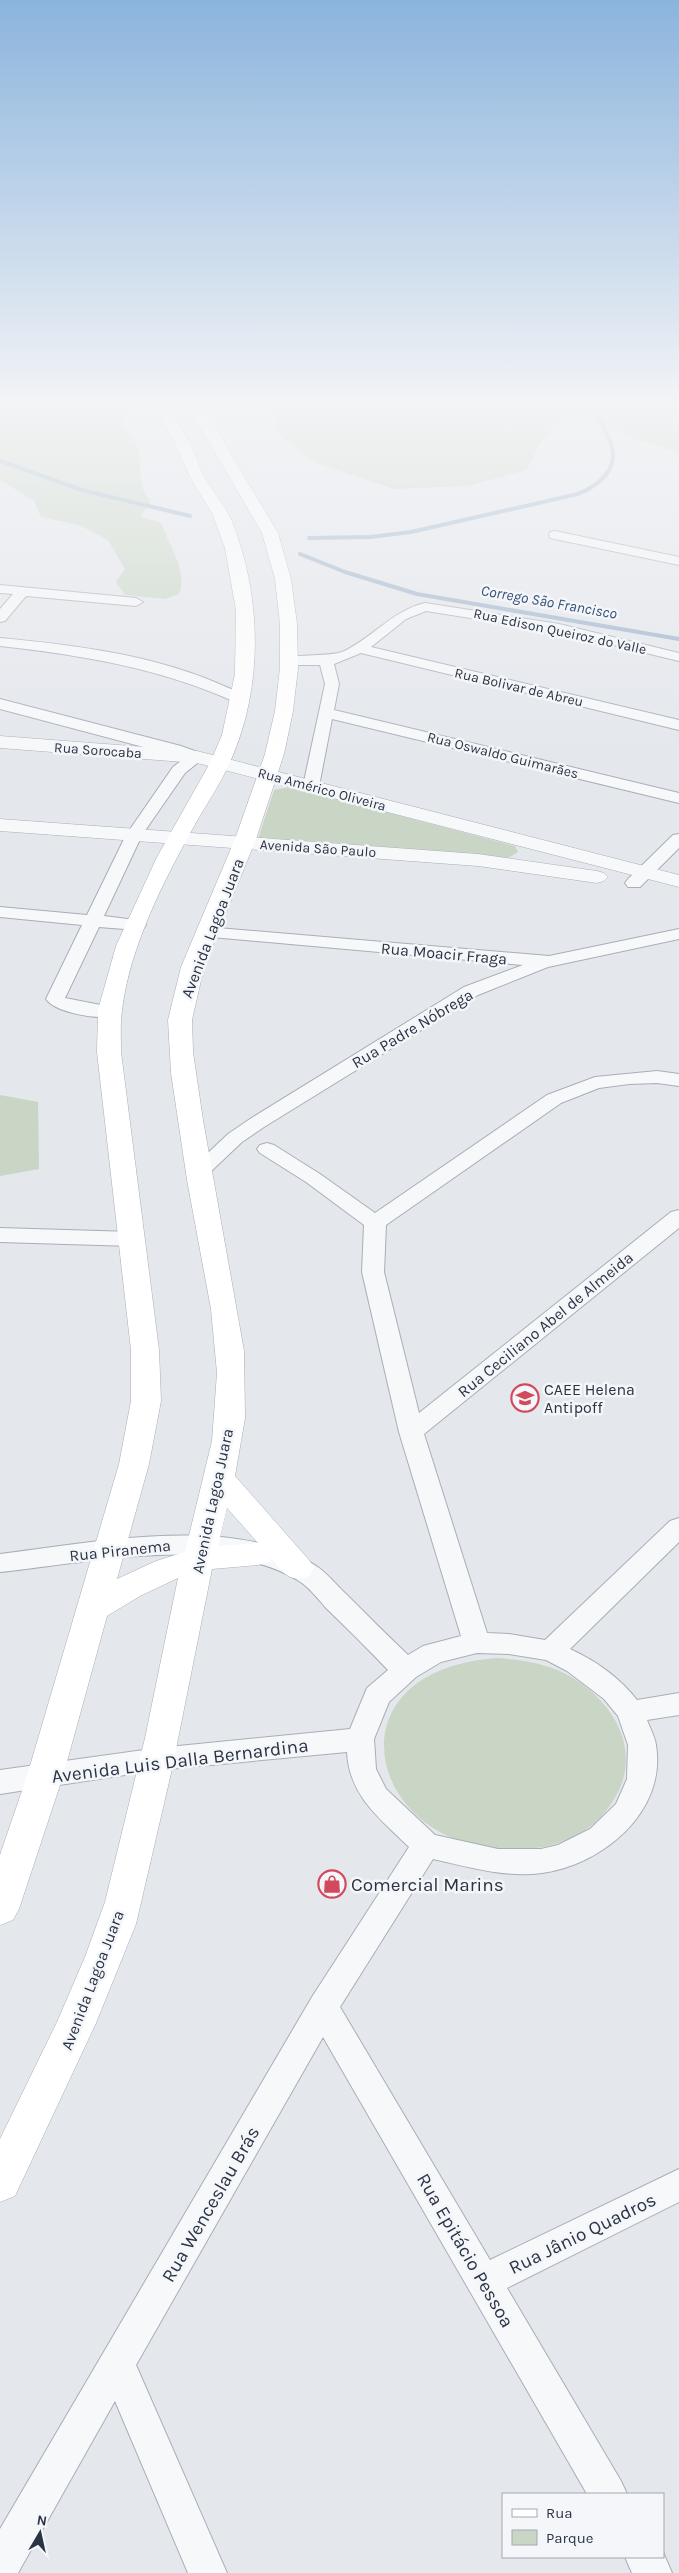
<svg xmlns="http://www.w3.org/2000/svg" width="679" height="2573" font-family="Karla,sans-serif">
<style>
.green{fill:#c9d6c5}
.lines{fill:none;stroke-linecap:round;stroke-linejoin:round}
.stream{stroke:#9fb4cc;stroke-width:4}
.minor-casing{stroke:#a9aeb7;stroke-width:2}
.tertiary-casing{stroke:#a9aeb7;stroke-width:1}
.secondary-casing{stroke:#a9aeb7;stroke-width:1}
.minor{fill:#f7f8fa;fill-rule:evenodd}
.tertiary{fill:#f7f8fa;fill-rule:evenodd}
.secondary{fill:#fff;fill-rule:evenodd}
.labels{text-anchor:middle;stroke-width:5;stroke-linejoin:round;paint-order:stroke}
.far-street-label{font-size:14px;fill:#2b3445;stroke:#f4f6f9}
.far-water-label{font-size:15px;font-style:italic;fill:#34527a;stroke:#f4f6f9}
.street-label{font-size:16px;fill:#2b3445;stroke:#f4f6f9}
.poi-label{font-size:16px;fill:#2b3445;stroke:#f4f6f9;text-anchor:start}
.near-street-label{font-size:19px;fill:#2b3445;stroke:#f4f6f9}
.near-poi-label{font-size:19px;fill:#2b3445;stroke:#f4f6f9;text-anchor:start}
</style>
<rect width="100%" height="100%" fill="#e4e7ec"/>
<!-- green -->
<g class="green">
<path d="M0,399H125L127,405L124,427C144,448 138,459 142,485C143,494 150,496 150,505L145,509L141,517L160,522L162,525C170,547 188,572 179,594L165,599L125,595L116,582L125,569L108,540L79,525L41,517L34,501L0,480Z"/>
<path d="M254,399H679V452C659,447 640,441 621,433C609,429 598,422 585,419C555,413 537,447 527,470L467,486L394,489L315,463L277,433L276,416Z"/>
<path d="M291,787L515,846L518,852L507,859L258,839L274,790Z"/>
<path d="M0,1095L38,1102L39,1169L0,1176Z"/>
<path d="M498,1658C521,1660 544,1663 564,1673C618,1701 649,1760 605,1812C589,1832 561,1845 536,1848C372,1870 314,1670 498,1658Z"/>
</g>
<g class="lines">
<!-- stream -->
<g class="stream">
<path d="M0,461L82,490L190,516"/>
<path d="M309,538L370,537L411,532L578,494C598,486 620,469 611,444C605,428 596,417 598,399"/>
<path d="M300,554L345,572L417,594L679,639"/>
</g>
<!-- minor casing -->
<g class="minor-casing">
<g id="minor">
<path d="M555,531L679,557V565L550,538L549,535L550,532Z"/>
<path d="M0,585L136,598L143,602L136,606L26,596L5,621L0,622V609L13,594L0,593Z"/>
<path d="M425,603L559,624L679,653V661L559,632L426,611L406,619L371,647L679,720V730L361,653L334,664L339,684L334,710L679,793V803L332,719L319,786L317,789H305L303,786L325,684L320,665H289L282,661C287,653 329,657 342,652C372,639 391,611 425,603Z"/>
<path d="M0,638C75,645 155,655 224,686C232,690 243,692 247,699L240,703L235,702C160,668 81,655 0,646Z"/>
<path d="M0,699L181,746L203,754L205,757L185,773L142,835L104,916L143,921L146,925L143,929L137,930L99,927L65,998L116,1008L118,1012L116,1016C100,1020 55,1013 46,999L82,925L0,917V907L87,915L126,835L173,767L185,758L0,709Z"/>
<path d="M679,834V848L640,887H628L625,883L628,879L673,835Z"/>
<path d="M206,927L549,956L679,929V939L548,967L478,995L264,1127L242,1142L205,1177L198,1179L191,1177L187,1173L191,1169L228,1134L250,1119L464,987L523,965L200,936L197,932L200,928Z"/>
<path d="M657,1071L679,1074V1086L657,1083L629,1084L599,1088L561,1103L386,1225L384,1272L419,1413L671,1212L679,1210V1228L424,1434L487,1633L509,1634L545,1640L670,1521L679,1518V1542L570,1649C596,1661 619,1677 637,1700L679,1693V1715L647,1720C650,1728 655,1737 656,1745C667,1812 602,1865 542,1873C505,1878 469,1867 433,1859L340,2007L490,2260L679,2169V2202L507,2288L621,2481L627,2494H587L323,2037L136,2365L227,2573H188L115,2401L18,2573H0V2529L312,1997L409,1847C379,1818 349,1795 347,1752L158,1770L0,1794V1770L158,1748L350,1729L367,1688L388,1670C368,1649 347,1628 326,1608C318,1599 309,1587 299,1581C224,1533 86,1563 0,1572V1554C92,1543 238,1512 319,1568C329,1575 337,1586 346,1594C367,1615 387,1635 408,1655L423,1646L461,1636L399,1432L362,1272L364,1225L306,1182L260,1153L257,1149L260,1145L267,1143L274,1145L320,1174L375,1213L547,1095L595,1077ZM477,1653L509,1654L546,1660L567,1671L604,1699L618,1716L628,1745L627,1779L616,1804L590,1829L558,1845L541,1849H498L435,1835L386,1789L376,1769L374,1739L389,1702L416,1677L441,1662Z"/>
<path d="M0,1228L132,1232L140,1234L143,1239L140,1244L132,1246L0,1242Z"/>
<path d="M663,2552L672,2573H632L625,2557H663Z"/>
</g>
</g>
<!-- tertiary casing -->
<g class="tertiary-casing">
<g id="tertiary">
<path d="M0,736L197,751L679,875V887L197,763L0,748Z"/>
<path d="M0,819L478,854L597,871L604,873L608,877L604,881L597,883L478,866L0,831Z"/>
</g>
</g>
<!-- secondary casing -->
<g class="secondary-casing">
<path id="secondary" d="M147,399H161C172,415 185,432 193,450C197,458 199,466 203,474C211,490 224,503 231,519C262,595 264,687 230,762C220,785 205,806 193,828C162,884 130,947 122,1010C120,1024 121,1038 121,1052L159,1350L161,1401L149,1464L117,1579L156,1561L185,1552L212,1441L217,1373L211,1309L187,1180L171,1073L168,1020L181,967L235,839L265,754L275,711L280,668V624L275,579L262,533L184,399H198L278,533L291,579L297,624L298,668L293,711L284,754L256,839L204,967L192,1020L193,1052L203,1120L244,1351L245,1418L235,1476L309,1560L314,1568L309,1576C288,1583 284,1573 271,1558L269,1562L258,1565L212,1569L172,1769L136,1924L96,2023L15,2196L0,2202V2139L57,2022L85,1957L105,1902L145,1738L178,1578L140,1596L107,1616L63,1776L19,1909L13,1920L0,1925V1855L27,1776L119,1464L131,1401V1350L97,1052L98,1010L116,946L157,857L210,763L222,735L235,674L236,610L225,548L212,513L190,477L172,437ZM227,1508L258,1543L218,1546Z"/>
</g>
<!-- minor -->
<use href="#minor" class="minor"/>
<!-- tertiary -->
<use href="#tertiary" class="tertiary"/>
<!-- secondary -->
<use href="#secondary" class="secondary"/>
</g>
<!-- sky -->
<linearGradient id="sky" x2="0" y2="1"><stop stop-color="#8bb4dd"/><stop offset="0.53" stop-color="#f3f4f6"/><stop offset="1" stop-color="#f3f4f6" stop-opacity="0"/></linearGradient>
<rect width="679" height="759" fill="url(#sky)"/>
<!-- icons -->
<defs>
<g id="school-ring" transform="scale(1.4375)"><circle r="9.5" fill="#f4f6f9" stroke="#d1495b" stroke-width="1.5"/><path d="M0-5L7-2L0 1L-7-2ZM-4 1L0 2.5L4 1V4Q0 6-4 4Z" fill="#d1495b"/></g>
<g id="shop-ring" transform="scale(1.4375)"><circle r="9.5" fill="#f4f6f9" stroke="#d1495b" stroke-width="1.5"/><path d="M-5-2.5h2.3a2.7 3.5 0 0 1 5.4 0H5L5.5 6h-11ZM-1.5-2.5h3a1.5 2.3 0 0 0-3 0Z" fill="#d1495b"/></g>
</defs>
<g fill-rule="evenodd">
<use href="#school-ring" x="525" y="1398"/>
<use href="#shop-ring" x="332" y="1884"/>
</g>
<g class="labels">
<!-- far-street labels -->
<g class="far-street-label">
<text transform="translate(560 631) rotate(12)" y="5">Rua Edison Queiroz do Valle</text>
<text transform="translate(519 687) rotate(13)" y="5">Rua Bolivar de Abreu</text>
<text transform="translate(98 750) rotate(4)" y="5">Rua Sorocaba</text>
<text transform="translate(503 755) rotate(14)" y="5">Rua Oswaldo Guimarães</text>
<text transform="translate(322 789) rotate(15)" y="5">Rua Américo Oliveira</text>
<text transform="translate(318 848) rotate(4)" y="5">Avenida São Paulo</text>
</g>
<!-- far-water labels -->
<g class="far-water-label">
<text transform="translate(549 602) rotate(10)" y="5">Corrego São Francisco</text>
</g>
<!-- street labels -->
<g class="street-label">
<text transform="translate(212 928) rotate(-69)" y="6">Avenida Lagoa Juara</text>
<text transform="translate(444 953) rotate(5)" y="6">Rua Moacir Fraga</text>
<text transform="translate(412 1028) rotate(-31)" y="6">Rua Padre Nóbrega</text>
<text transform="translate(545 1324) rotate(-39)" y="6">Rua Ceciliano Abel de Almeida</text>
<text transform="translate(212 1501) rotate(-78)" y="6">Avenida Lagoa Juara</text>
<text transform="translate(120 1550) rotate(-6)" y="6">Rua Piranema</text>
<text transform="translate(92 1980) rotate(-69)" y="6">Avenida Lagoa Juara</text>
</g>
<!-- poi labels -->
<g class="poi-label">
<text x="544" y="1395">CAEE Helena<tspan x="544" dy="18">Antipoff</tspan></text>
</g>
<!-- near-street labels -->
<g class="near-street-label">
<text transform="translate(180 1760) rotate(-7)" y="7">Avenida Luis Dalla Bernardina</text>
<text transform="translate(210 2204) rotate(-60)" y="7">Rua Wenceslau Brás</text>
<text transform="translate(582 2233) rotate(-26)" y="7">Rua Jânio Quadros</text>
<text transform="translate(466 2250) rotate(60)" y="7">Rua Epitácio Pessoa</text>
</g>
<!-- near-poi labels -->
<g class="near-poi-label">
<text x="351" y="1891">Comercial Marins</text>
</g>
</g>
<!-- legend -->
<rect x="502" y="2493" width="162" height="65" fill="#f4f6f9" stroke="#a4a8b1"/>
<rect x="512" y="2509" width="25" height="8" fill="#ffffff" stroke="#a4a8b1"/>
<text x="546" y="2518" font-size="15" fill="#2b3445">Rua</text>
<rect x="512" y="2530" width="25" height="15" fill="#c9d6c5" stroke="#a4a8b1"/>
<text x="546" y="2543" font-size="15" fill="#2b3445">Parque</text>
<!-- north arrow -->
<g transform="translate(40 2533) rotate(9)" stroke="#f4f6f9" stroke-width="4" paint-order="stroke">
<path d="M0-4L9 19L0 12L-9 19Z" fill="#2b3445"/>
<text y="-8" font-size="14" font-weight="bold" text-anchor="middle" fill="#2b3445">N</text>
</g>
</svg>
